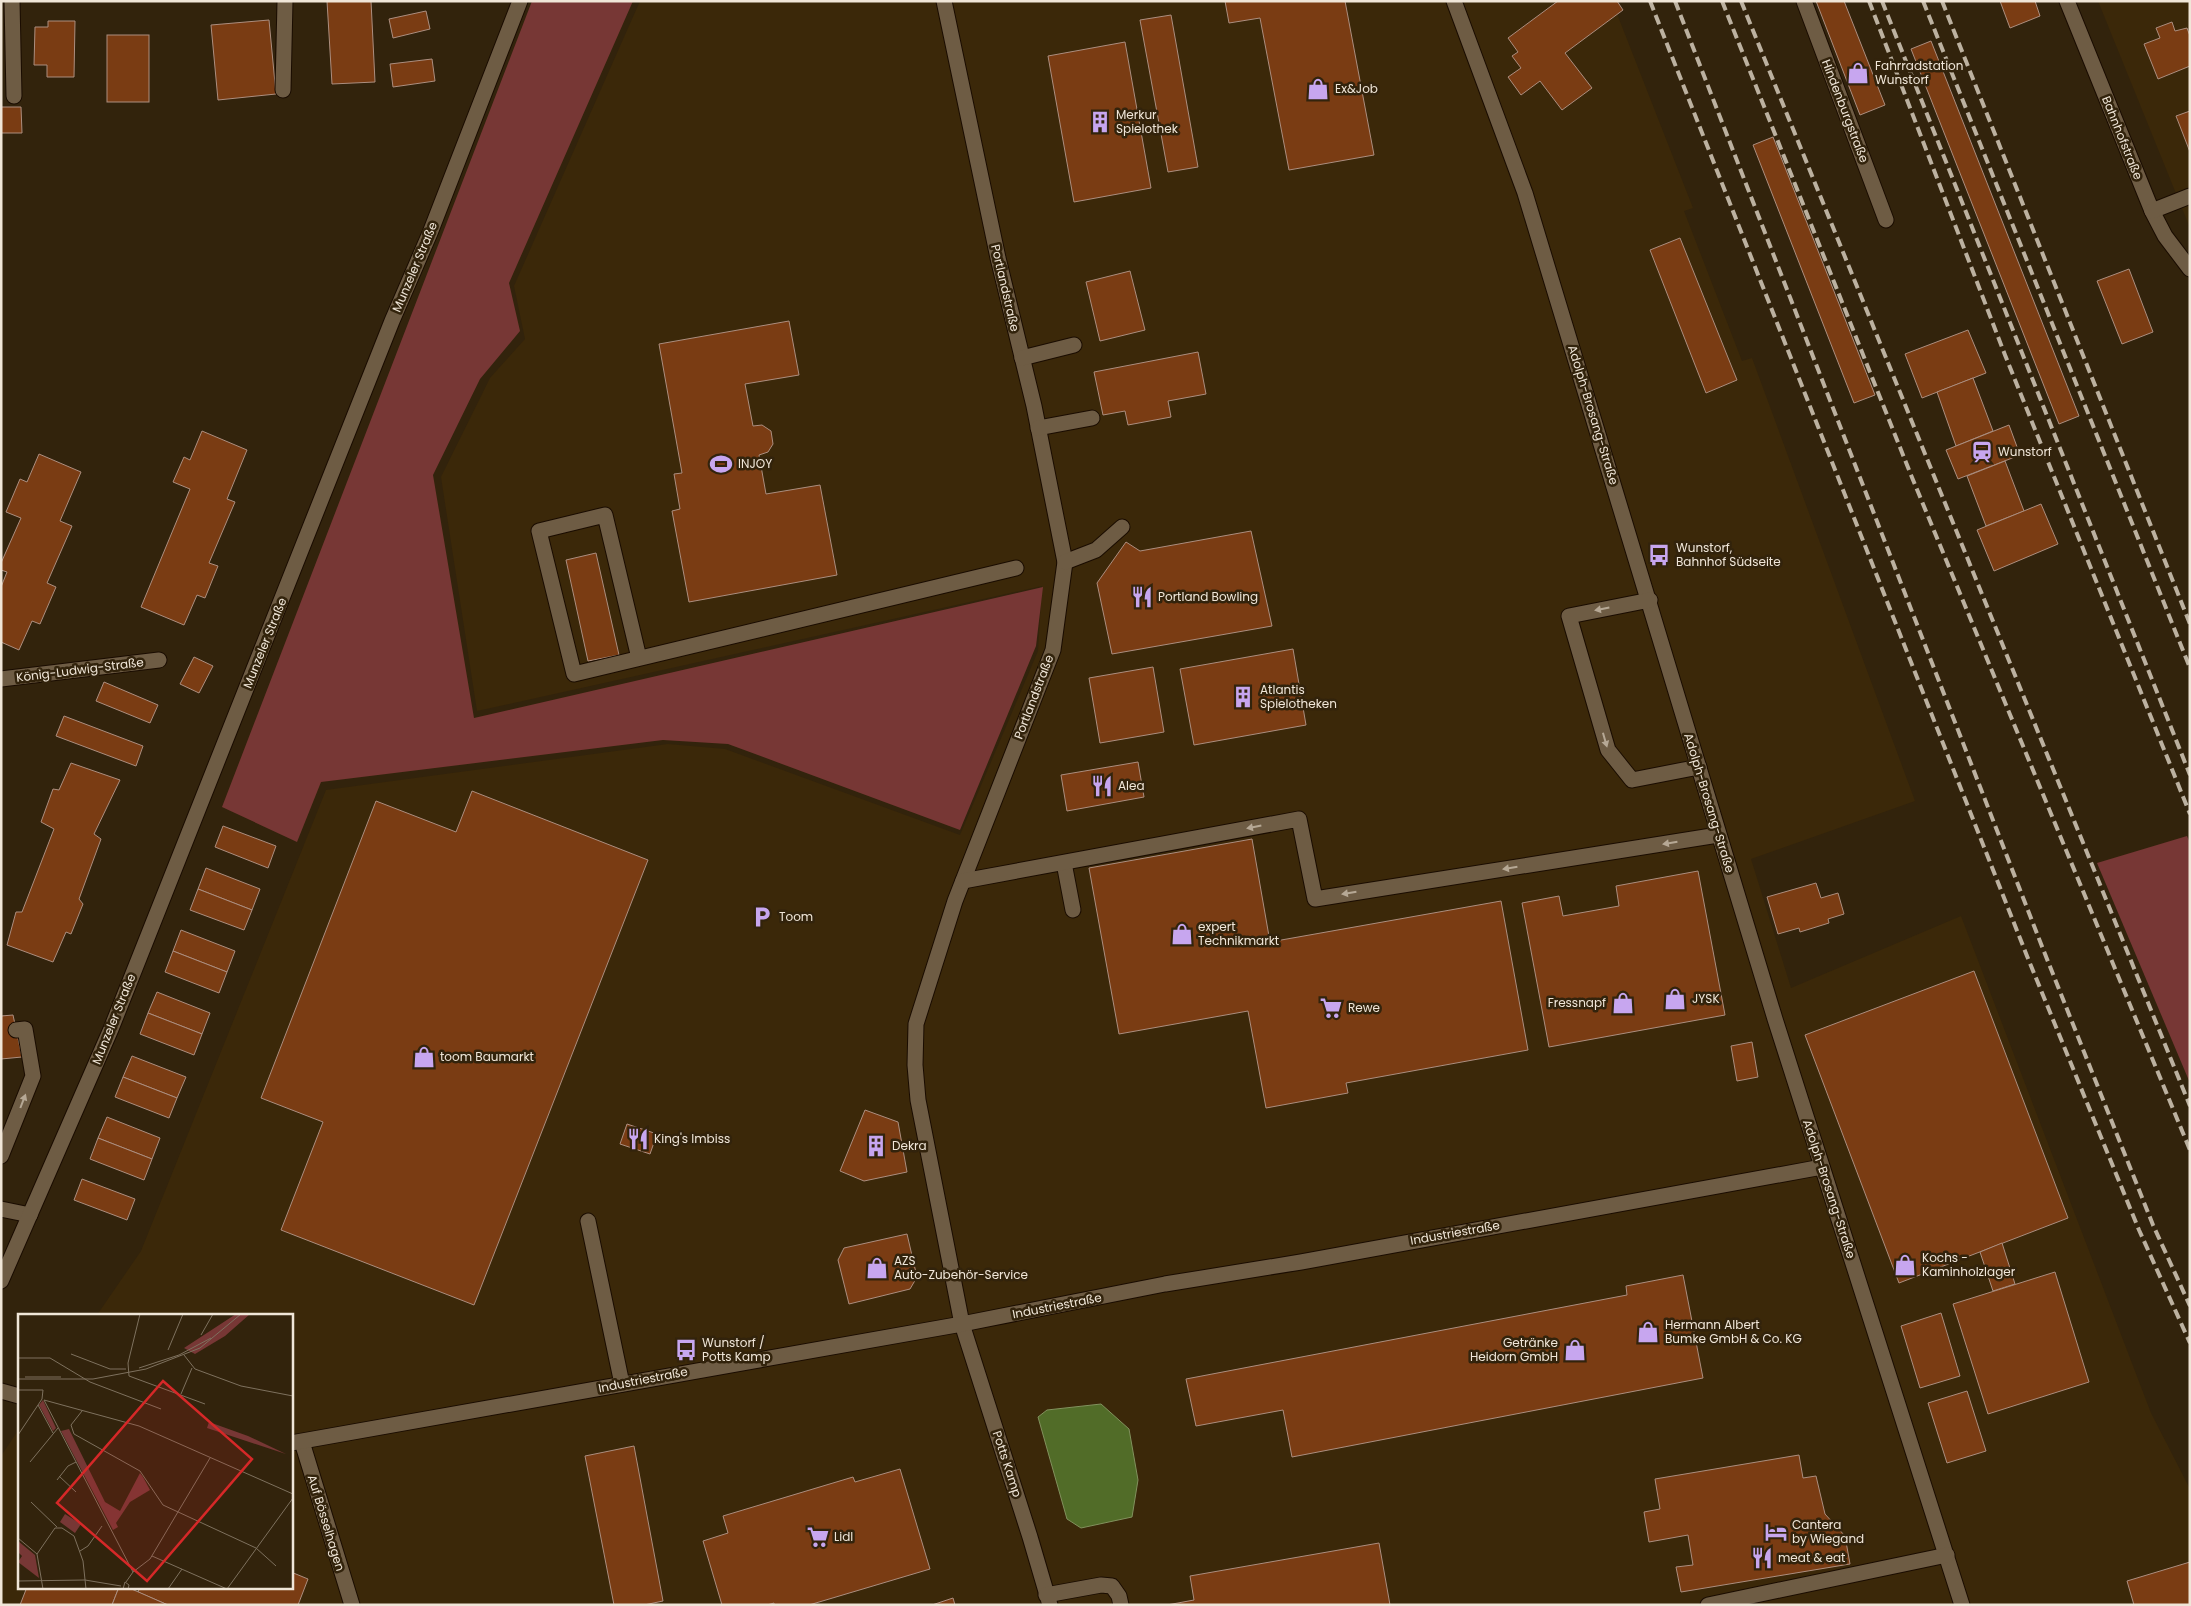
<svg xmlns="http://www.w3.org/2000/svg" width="2191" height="1606" font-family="Poppins,sans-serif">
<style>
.built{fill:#3b2809}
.green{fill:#773735}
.water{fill:#516c28;stroke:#81915d}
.building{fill:#7a3c13;stroke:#ac8e7f}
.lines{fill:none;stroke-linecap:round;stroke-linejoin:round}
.minor-casing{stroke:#1a0c00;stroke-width:17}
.minor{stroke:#6e5c44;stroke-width:15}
.rail{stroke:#bcb1a0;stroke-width:4;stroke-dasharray:10 5;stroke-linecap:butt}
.oneway{fill:#b6a895}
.labels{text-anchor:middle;stroke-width:5;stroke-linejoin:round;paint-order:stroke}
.poi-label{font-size:12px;fill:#f0e6d8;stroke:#32230c;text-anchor:start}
.street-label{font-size:12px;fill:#f0e6d8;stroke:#32230c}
.inset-road{fill:none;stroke:#7e715e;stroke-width:1}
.view{fill:#d62828;fill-opacity:0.15;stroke:#d62828;stroke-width:2.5}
.inset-edge{fill:none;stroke:#f0e6d8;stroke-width:2.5}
</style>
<rect width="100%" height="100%" fill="#32230c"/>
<!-- built -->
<g class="built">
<path d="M640,1H1612L1693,208L1684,211L1742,361L1752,358L1915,801L1751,859L1791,988L1961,916L2151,1413L2190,1489V1605H1V1456L19,1429V1587H291V1315H97L141,1251L326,790L668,744L725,749L960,835L1038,651L1042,586L477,711L441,477L490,378L525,339L514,286Z"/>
<path d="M2098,1H2190V228Z"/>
</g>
<!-- green -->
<g class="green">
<path d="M532,1H633L509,283L520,331L480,379L433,475L474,718L1043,587L1036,646L960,830L728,744L663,740L321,782L297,842L222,807Z"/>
<path d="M2187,836L2190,843V1083L2097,863Z"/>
</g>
<!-- water -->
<path class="water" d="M1101,1404L1129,1429L1138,1480L1132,1517L1081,1528L1067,1519L1038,1417L1047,1410Z"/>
<!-- building -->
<g class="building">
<path d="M327,1H371L375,82L332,84Z"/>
<path d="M1225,1H1345L1374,155L1289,170L1260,18L1229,23Z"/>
<path d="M1558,1H1617L1623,10L1565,53L1592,88L1562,110L1540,81L1521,95L1508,77L1521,68L1512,56L1518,52L1508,38Z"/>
<path d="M1816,1H1844L1885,105L1860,115Z"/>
<path d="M2000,1H2035L2040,16L2010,28Z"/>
<path d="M426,11L430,29L393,38L389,19Z"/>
<path d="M1171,15L1198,167L1168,172L1140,20Z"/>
<path d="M269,20L276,94L218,100L211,25Z"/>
<path d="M48,21H75L74,77H47V65H34L35,27H48Z"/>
<path d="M2172,22L2175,31L2187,28L2190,36V66L2158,79L2144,44L2160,38L2156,28Z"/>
<rect x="107" y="35" width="42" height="67"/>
<path d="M1931,41L2079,416L2059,424L1911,49Z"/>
<path d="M1125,42L1151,188L1074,202L1048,56Z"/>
<path d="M432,59L435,81L393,87L390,64Z"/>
<path d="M1,107H21L22,133H1Z"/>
<path d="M2190,111V152L2176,116Z"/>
<path d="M1773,137L1875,395L1854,403L1753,145Z"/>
<path d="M1680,238L1737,380L1706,393L1650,250Z"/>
<path d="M2129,269L2153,332L2122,344L2097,281Z"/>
<path d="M1130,271L1145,330L1100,341L1086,282Z"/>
<path d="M789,321L799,375L745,384L753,426L762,425L771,431L773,444L768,452L759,455L766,494L820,485L837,575L689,602L672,511L680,509L674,474L682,473L659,344Z"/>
<path d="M1968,330L1986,373L1922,398L1905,354Z"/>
<path d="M1198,352L1206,394L1168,401L1171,417L1128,425L1125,411L1103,415L1094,372Z"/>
<path d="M1973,378L1993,431L1956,446L1937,392Z"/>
<path d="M2009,425L2020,455L1958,479L1946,450Z"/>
<path d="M202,431L247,450L227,499L235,502L209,563L218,566L205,598L197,595L184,625L141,607L190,489L173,482L184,457L190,460Z"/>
<path d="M39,454L81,472L60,521L72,526L47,583L56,587L40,624L32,621L19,650L1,642V587L7,572L1,570V563L21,518L6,512L20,479L27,482Z"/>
<path d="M2005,461L2024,511L1986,526L1967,476Z"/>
<path d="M2041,504L2058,544L1994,571L1977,530Z"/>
<path d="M1251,531L1272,626L1112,654L1097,583L1126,542L1140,551Z"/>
<path d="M596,553L619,655L588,661L566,560Z"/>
<path d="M1293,649L1306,725L1194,745L1180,669Z"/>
<path d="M194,657L213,666L199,693L180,684Z"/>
<path d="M1153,667L1164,732L1100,743L1089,678Z"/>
<path d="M104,682L158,705L150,723L96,701Z"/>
<path d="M64,716L143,746L136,766L56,736Z"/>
<path d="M1138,762L1144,797L1067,811L1061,775Z"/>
<path d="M71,763L120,780L94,834L101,839L79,899L83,904L71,934L66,932L53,962L7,945L16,912H22L54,829L41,822L53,789L59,790Z"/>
<path d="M472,791L648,860L474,1305L281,1230L323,1122L261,1098L376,801L456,832Z"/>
<path d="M223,826L276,846L268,868L215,847Z"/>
<path d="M1252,839L1270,942L1501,901L1528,1050L1346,1083L1348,1093L1266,1108L1248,1011L1119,1034L1089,868Z"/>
<path d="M206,868L260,889L252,910L198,889Z"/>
<path d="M1698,871L1725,1015L1549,1047L1522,903L1559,896L1563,916L1619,906L1616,886Z"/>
<path d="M1816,883L1821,898L1838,893L1844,914L1828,919L1829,923L1800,932L1799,928L1778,934L1767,897Z"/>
<path d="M198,889L252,910L244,930L190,910Z"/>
<path d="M181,930L235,951L227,972L173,951Z"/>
<path d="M173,951L227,972L219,993L165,972Z"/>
<path d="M1974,971L2068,1218L1899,1283L1805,1035Z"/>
<path d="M157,992L210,1013L202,1034L148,1013Z"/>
<path d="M148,1013L202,1034L194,1055L140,1034Z"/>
<path d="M13,1015L22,1057L1,1059V1016Z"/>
<path d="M1752,1042L1758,1077L1737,1081L1731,1046Z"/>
<path d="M132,1056L186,1077L177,1098L123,1077Z"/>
<path d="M123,1077L177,1098L169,1118L115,1097Z"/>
<path d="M865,1110L898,1122L907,1172L864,1181L840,1171Z"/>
<path d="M107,1117L160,1138L152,1159L98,1138Z"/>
<path d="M627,1124L657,1134L650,1154L620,1144Z"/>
<path d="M98,1138L152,1159L144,1180L90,1159Z"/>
<path d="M82,1179L135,1199L127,1220L74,1200Z"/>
<path d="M907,1234L917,1277L910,1289L849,1304L838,1260L844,1248Z"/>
<path d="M2002,1243L2015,1284L1993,1291L1980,1252Z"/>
<path d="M2055,1272L2089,1382L1988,1414L1953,1304Z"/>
<path d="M1683,1275L1703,1378L1292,1457L1283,1410L1196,1426L1186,1379L1627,1295L1626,1286Z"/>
<path d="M1941,1313L1960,1376L1920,1388L1901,1326Z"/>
<path d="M1967,1391L1986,1451L1947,1463L1928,1403Z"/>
<path d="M634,1446L663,1601L644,1605H614L585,1456Z"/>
<path d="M1799,1455L1803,1478L1816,1476L1825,1514L1845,1536L1850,1564L1681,1592L1676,1567L1693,1565L1688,1535L1649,1542L1644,1512L1660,1509L1655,1479Z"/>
<path d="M900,1469L930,1569L809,1605H774V1603L767,1605H722L703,1541L728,1533L723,1516L853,1477L855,1482Z"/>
<path d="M1379,1543L1390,1605H1167L1194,1600L1190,1576Z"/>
<path d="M2190,1562V1605H2134L2127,1581Z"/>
<path d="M291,1572L308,1579L298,1605H168L138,1592L140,1587H291Z"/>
<path d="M27,1587H119L112,1605H20Z"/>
<path d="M119,1587H127L168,1605H112Z"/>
<path d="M953,1598L955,1605H932Z"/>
</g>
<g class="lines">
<!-- minor casing -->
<g class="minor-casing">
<g id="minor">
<path d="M12,1L14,96"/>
<path d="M944,1L998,258L1034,406L1065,562L1053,650L955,901L916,1024L915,1065L918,1100L962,1324L1030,1537L1050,1605"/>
<path d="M1454,1L1525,193L1775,1019L1962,1605"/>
<path d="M1804,1L1886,220"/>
<path d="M2067,1L2152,211L2165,236L2190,269"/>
<path d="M283,90L285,1"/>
<path d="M2152,211L2190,196"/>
<path d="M1022,358L1074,345"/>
<path d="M1038,428L1092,418"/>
<path d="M1065,562L1096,550L1122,527"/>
<path d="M1650,600L1569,616L1608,750L1632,780L1699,767"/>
<path d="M639,658L605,515L539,531L574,674L1016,568"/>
<path d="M1,679L159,660"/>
<path d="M1064,863L1073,910"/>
<path d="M963,881L1299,819L1315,899L1718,835"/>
<path d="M1,1156L33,1076L25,1029L16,1030"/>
<path d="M1,1209L30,1215"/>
<path d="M588,1221L622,1384"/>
<path d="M1,1281L111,1029L392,321L430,233L520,1"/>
<path d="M1,1391L19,1396"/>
<path d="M302,1442L352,1605"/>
<path d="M291,1443L962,1324L1165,1284L1301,1262L1822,1167"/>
<path d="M1046,1595L1101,1585L1112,1586L1119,1596L1121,1605"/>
<path d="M1708,1605L1947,1555"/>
</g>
</g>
<!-- minor -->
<use href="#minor" class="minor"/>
<!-- rail -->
<g class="rail">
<path d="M1650,1L2027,956L2139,1230L2190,1343"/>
<path d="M1675,1L2043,949L2153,1225L2190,1306"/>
<path d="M1722,1L1911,475L2190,1150"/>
<path d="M1741,1L2190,1106"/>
<path d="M1869,1L2005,355L2190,814"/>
<path d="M1882,1L2190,775"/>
<path d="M1923,1L2190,668"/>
<path d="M1942,1L2190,624"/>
</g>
</g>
<!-- one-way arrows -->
<defs><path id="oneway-solid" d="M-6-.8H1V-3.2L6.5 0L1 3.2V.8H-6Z" transform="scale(1.25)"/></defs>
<g class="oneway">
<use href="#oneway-solid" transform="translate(1602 609) rotate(169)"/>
<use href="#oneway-solid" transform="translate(1605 740) rotate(74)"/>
<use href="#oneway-solid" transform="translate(1254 827) rotate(169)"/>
<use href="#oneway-solid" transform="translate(1670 843) rotate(171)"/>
<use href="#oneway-solid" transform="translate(1510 868) rotate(171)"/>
<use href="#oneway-solid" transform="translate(1349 893) rotate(171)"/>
<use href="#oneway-solid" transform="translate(23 1101) rotate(-69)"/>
</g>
<!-- icons -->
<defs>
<g id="shop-bare" transform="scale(1.725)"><path d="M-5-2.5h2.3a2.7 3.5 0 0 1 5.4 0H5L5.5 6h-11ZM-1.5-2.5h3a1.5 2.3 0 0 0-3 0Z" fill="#c7a6ef" stroke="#32230c" stroke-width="2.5" paint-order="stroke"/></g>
<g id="building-bare" transform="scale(1.725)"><path d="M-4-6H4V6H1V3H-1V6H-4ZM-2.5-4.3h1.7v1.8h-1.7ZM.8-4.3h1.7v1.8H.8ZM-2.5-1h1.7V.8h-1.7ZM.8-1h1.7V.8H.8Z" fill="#c7a6ef" stroke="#32230c" stroke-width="2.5" paint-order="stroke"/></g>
<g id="station-bare" transform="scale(1.725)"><path d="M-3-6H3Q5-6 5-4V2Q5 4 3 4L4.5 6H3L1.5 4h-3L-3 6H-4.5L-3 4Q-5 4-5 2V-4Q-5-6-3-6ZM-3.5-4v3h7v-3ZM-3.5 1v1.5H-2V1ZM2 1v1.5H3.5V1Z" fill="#c7a6ef" stroke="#32230c" stroke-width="2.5" paint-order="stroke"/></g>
<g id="stadium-bare" transform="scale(1.725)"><path d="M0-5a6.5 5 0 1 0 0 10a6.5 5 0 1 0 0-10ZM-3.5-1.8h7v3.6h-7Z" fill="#c7a6ef" stroke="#32230c" stroke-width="2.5" paint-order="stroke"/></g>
<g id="bus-bare" transform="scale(1.725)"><path d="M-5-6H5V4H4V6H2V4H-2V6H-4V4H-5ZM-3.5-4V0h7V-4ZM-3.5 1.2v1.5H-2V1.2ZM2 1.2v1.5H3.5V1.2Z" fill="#c7a6ef" stroke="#32230c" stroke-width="2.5" paint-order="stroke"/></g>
<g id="restaurant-bare" transform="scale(1.725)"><path d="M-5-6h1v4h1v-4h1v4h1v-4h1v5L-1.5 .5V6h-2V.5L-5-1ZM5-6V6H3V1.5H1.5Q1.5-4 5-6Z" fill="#c7a6ef" stroke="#32230c" stroke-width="2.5" paint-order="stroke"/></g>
<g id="parking-bare" transform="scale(1.725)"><path d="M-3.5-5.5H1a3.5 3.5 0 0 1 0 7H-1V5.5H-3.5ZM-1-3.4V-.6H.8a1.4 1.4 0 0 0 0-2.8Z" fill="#c7a6ef" stroke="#32230c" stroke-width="2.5" paint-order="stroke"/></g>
<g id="supermarket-bare" transform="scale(1.725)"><path d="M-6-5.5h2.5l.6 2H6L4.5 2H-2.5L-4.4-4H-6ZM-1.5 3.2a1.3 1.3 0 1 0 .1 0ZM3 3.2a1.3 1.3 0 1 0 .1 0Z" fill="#c7a6ef" stroke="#32230c" stroke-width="2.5" paint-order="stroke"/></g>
<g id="hotel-bare" transform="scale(1.725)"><path d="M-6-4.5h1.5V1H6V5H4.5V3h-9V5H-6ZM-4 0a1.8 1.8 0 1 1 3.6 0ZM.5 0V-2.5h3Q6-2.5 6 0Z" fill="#c7a6ef" stroke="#32230c" stroke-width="2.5" paint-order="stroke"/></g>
</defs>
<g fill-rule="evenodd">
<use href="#shop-bare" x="1858" y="73"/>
<use href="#shop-bare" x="1318" y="89"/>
<use href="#building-bare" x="1100" y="122"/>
<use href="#station-bare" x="1982" y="452"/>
<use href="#stadium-bare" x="721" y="464"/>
<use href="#bus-bare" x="1659" y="555"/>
<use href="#restaurant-bare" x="1142" y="597"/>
<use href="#building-bare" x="1243" y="697"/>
<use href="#restaurant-bare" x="1102" y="786"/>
<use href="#parking-bare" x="762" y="917"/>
<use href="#shop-bare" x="1182" y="934"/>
<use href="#shop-bare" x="1675" y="999"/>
<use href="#shop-bare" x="1623" y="1003"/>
<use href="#supermarket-bare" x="1331" y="1008"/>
<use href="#shop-bare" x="424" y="1057"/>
<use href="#restaurant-bare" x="638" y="1139"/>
<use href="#building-bare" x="876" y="1146"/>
<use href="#shop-bare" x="1905" y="1265"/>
<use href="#shop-bare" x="877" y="1268"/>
<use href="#shop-bare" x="1648" y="1332"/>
<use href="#bus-bare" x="686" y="1350"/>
<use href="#shop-bare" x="1575" y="1350"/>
<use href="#hotel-bare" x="1776" y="1532"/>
<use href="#supermarket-bare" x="818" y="1537"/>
<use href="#restaurant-bare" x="1762" y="1558"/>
</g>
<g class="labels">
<!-- poi labels -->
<g class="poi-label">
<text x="1875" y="70">Fahrradstation<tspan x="1875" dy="14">Wunstorf</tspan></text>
<text x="1335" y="93">Ex&amp;Job</text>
<text x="1116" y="119">Merkur<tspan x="1116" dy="14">Spielothek</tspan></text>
<text x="1998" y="456">Wunstorf</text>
<text x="738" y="468">INJOY</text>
<text x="1676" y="552">Wunstorf,<tspan x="1676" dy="14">Bahnhof Südseite</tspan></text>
<text x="1158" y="601">Portland Bowling</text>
<text x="1260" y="694">Atlantis<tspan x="1260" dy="14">Spielotheken</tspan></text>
<text x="1118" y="790">Alea</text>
<text x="779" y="921">Toom</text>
<text x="1198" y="931">expert<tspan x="1198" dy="14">Technikmarkt</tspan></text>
<text x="1692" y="1003">JYSK</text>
<text x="1606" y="1007" text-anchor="end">Fressnapf</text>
<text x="1348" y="1012">Rewe</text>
<text x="440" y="1061">toom Baumarkt</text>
<text x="654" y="1143">King's Imbiss</text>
<text x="892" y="1150">Dekra</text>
<text x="1922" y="1262">Kochs -<tspan x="1922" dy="14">Kaminholzlager</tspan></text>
<text x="894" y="1265">AZS<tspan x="894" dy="14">Auto-Zubehör-Service</tspan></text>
<text x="1665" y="1329">Hermann Albert<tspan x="1665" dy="14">Bumke GmbH &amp; Co. KG</tspan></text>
<text x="702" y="1347">Wunstorf /<tspan x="702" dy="14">Potts Kamp</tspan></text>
<text x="1558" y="1347" text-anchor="end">Getränke<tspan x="1558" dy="14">Heidorn GmbH</tspan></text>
<text x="1792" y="1529">Cantera<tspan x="1792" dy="14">by Wiegand</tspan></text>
<text x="834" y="1541">Lidl</text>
<text x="1778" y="1562">meat &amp; eat</text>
</g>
<!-- street labels -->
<g class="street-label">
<text transform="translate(1845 111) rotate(69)" y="4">Hindenburgstraße</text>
<text transform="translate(2122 138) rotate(68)" y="4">Bahnhofstraße</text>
<text transform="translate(415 267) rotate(-67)" y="4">Munzeler Straße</text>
<text transform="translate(1005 288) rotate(77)" y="4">Portlandstraße</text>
<text transform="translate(1593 415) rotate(73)" y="4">Adolph-Brosang-Straße</text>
<text transform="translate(265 643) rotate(-68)" y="4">Munzeler Straße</text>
<text transform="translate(80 670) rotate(-7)" y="4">König-Ludwig-Straße</text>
<text transform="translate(1034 697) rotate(-69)" y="4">Portlandstraße</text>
<text transform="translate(1709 803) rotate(73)" y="4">Adolph-Brosang-Straße</text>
<text transform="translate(114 1019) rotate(-68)" y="4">Munzeler Straße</text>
<text transform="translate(1829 1189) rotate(72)" y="4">Adolph-Brosang-Straße</text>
<text transform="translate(1455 1233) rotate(-10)" y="4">Industriestraße</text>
<text transform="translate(1057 1306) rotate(-11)" y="4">Industriestraße</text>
<text transform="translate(643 1380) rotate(-11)" y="4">Industriestraße</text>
<text transform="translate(1007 1464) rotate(72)" y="4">Potts Kamp</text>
<text transform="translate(326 1523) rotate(73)" y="4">Auf Bösselhagen</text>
</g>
</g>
<!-- overview -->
<g transform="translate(18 1314)">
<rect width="275" height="275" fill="#32230c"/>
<path d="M218,0H232L207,22L177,40L166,34ZM25,86L38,114L35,117L21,91ZM191,108L230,122L268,140L189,114ZM51,115L87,188L102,197L122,159L125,163L132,176L112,188L98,209L100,213L95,216L43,117ZM47,200L63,210L57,219L42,208ZM0,227L17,241L21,264L0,248L4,242L0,238Z" fill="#773735"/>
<path class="inset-road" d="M122,0L110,49L111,62L187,90M183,21L195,0M150,36L165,0M53,40L92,55H108M166,41L177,55L223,72L275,82M0,44H32L72,68L143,95M121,54L161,41L193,24M7,63H43M0,65H75L128,55L182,34L223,0M0,76H25L24,85L0,121M163,80L174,54M26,86L121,112L275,180M26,86L115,258M20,91L35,119M64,97L53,111L56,120L122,157L145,191L238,234L258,252M12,148L40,114M41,162L58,178M39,166L50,152L58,148M13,188L39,213M0,224L19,240L25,275M62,237L70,232L84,212M19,240L37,214H44L56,222L65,247L68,275M134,242L209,275M0,267L67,266L103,272M108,268L115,258L132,245L192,144M105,275L107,268L111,271L110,275M150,275L164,255M209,275L275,184"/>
<path class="view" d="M145,67L234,145L129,267L39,189Z"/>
<rect width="275" height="275" class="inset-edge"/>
</g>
<!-- border -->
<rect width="2191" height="1606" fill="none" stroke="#f0e6d8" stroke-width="5"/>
</svg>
